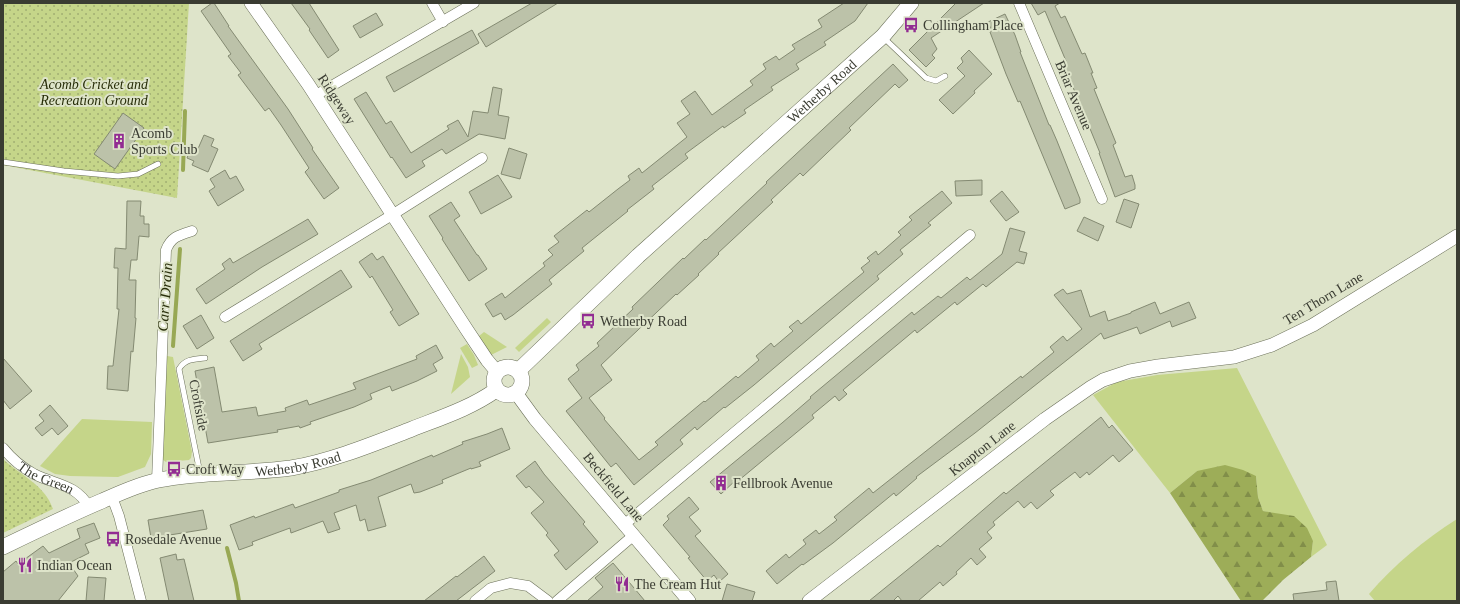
<svg xmlns="http://www.w3.org/2000/svg" width="1460" height="604" font-family="'Times New Roman',serif">
<style>
.grass{fill:#c5d589}
.forest{fill:url(#forest-firs)}
.park{fill:url(#park-dots)}
.lines{fill:none;stroke-linecap:round;stroke-linejoin:round}
.stream{stroke:#98a854;stroke-width:4}
.building{fill:#bcc2a9;stroke:#848a72}
.service-casing{stroke:#6b7059;stroke-width:6}
.minor-casing{stroke:#6b7059;stroke-width:11}
.tertiary-casing{stroke:#6b7059;stroke-width:14}
.secondary-casing{stroke:#6b7059;stroke-width:16}
.service{stroke:#fff;stroke-width:5}
.minor{stroke:#fff;stroke-width:10}
.tertiary{stroke:#fff;stroke-width:13}
.secondary{stroke:#fff;stroke-width:15}
.labels{text-anchor:middle;stroke-width:4;stroke-linejoin:round;paint-order:stroke}
.poi-label{font-size:14px;fill:#3a3c32;stroke:#dee4ca;text-anchor:start}
.park-label{font-size:14px;font-style:italic;fill:#272d08;stroke:#dee4ca}
.street-label{font-size:14px;fill:#3a3c32;stroke:#dee4ca}
.water-label{font-size:15px;font-style:italic;fill:#2b310d;stroke:#dee4ca}
</style>
<defs>
<pattern id="forest-firs" width="22" height="20" patternUnits="userSpaceOnUse"><rect width="22" height="20" fill="#9dad58"/><path d="M5 1l3.5 6h-7zM16 11l3.5 6h-7z" fill="#818e49"/></pattern>
<pattern id="park-dots" width="8" height="8" patternUnits="userSpaceOnUse"><rect width="8" height="8" fill="#c5d589"/><path d="M2 2h.1M6 6h.1" fill="none" stroke="#a1ae71" stroke-width="1.8" stroke-linecap="round"/></pattern>
</defs>
<rect width="100%" height="100%" fill="#dee4ca"/>
<!-- grass -->
<g class="grass">
<path d="M547,318L551,322L519,352L515,348Z"/>
<path d="M484,332L507,347L491,355L479,336Z"/>
<path d="M467,344L474,355L478,365L472,368L460,348Z"/>
<path d="M461,354L468,367L470,377L451,394Z"/>
<path d="M167,356L173,357L192,452L191,458L189,460L166,462L162,459Z"/>
<path d="M1237,368L1327,545L1311,557L1313,541L1277,514L1263,511L1258,497L1256,476L1197,471L1170,493L1093,395L1117,382L1157,375Z"/>
<path d="M82,419L152,422L151,454L145,467L118,477L70,476L55,474L40,466Z"/>
<path d="M1457,519V601H1375L1369,594C1394,565 1424,540 1457,519Z"/>
</g>
<!-- forest -->
<path class="forest" d="M1225,465L1243,470L1256,476L1258,497L1263,511L1294,516L1307,528L1313,541L1311,557L1283,580L1262,601H1241L1170,493L1197,471Z"/>
<!-- park -->
<g class="park">
<path d="M3,3H189L177,198L3,165Z"/>
<path d="M3,459C20,475 45,485 53,509L3,533Z"/>
</g>
<g class="lines">
<!-- stream -->
<g class="stream">
<path d="M183,170L185,111"/>
<path d="M173,346L180,249"/>
<path d="M227,548L236,583L239,601"/>
</g>
</g>
<!-- building -->
<g class="building">
<path d="M212,3H214L229,26H228L288,109L313,148L312,149L339,188L324,199L305,172L309,168L281,125L269,108L265,111L238,75L241,73L228,56L231,54L201,11Z"/>
<path d="M291,3H309L339,50L328,58L309,30L310,29Z"/>
<path d="M532,3H558L486,47L478,34Z"/>
<path d="M844,3H868L855,21L824,42L826,45L796,64L799,69L771,87L773,90L744,110L746,113L724,128L723,126L685,154L688,158L652,186L654,189L627,210L628,211L582,248L584,251L549,280L552,284L513,315L505,320L501,313L493,317L485,304L502,293L505,298L545,266L543,263L553,255L548,250L559,242L554,236L587,210L589,212L618,189L630,180L628,176L639,168L642,173L687,137L677,123L690,114L681,101L695,91L712,115L753,85L750,81L766,69L763,64L776,56L779,60L795,49L792,45L822,27L818,20Z"/>
<path d="M956,3H984L931,38L937,49L932,55L935,58L926,67L909,50Z"/>
<path d="M1031,3H1060L1055,6L1061,18L1065,16L1082,54L1085,53L1093,73H1091L1097,88L1094,89L1116,143L1113,145L1125,177L1132,175L1135,185V189L1115,197L1099,153H1100L1063,63L1066,61L1045,11L1038,15Z"/>
<path d="M376,13L383,25L360,38L353,26Z"/>
<path d="M1005,14L1015,35L1021,52H1020L1049,125H1050L1057,141L1080,199V203L1065,209L1020,101L1018,102L1006,74L990,32L992,31L988,22Z"/>
<path d="M472,30L479,43L394,92L386,77Z"/>
<path d="M969,50L992,74L974,91L975,93L953,114L939,100L965,76L957,68L963,62L961,58Z"/>
<path d="M893,64L908,80L899,88L895,84L849,128L851,130L803,176L800,173L771,200L773,202L718,253L719,254L698,274L699,275L677,295L676,294L601,365L612,380L589,398L605,418L604,419L639,460L658,445L655,442L704,401L705,402L736,376L738,378L759,360L756,356L771,343L774,347L793,331L789,327L798,320L801,324L864,272L861,268L870,261L867,258L876,251L878,255L901,235L898,232L912,220L909,217L942,191L952,203L928,223L931,225L900,250L903,254L877,276L879,279L754,385L725,408L724,407L697,430L695,427L680,440L683,444L634,485L616,463L611,467L566,411L582,398L568,379L579,370L576,365L599,346L597,343L633,309L632,307L683,258L684,259L705,239L706,240L767,183L766,182Z"/>
<path d="M493,87L502,89L498,115L509,117L505,139L479,134L446,154L442,149L422,161L425,166L406,178L392,157L391,158L354,99L366,92L386,124L391,121L411,153L449,129L447,126L458,120L468,137L473,111L488,113Z"/>
<path d="M123,113L144,128L115,169L94,154Z"/>
<path d="M204,135L214,139L211,146L218,149L208,172L192,165L194,161L187,158L191,148L197,151Z"/>
<path d="M509,148L527,154L520,179L501,174Z"/>
<path d="M225,170L230,179L236,176L244,190L218,206L209,191L215,187L210,179Z"/>
<path d="M498,175L512,197L481,214L469,192Z"/>
<path d="M982,180V195L956,196L955,181Z"/>
<path d="M1002,191L1019,212L1006,221L990,201Z"/>
<path d="M1124,199L1139,204L1131,228L1116,222Z"/>
<path d="M127,201H141L140,216H144V224H149V237L139,236L137,260H131L129,280H136L135,318H136L133,352L131,351L128,391L107,389L108,366H113L119,309H117L118,268H114L115,248L126,249Z"/>
<path d="M451,202L460,216L454,220L477,255H478L487,269L469,281L442,239L443,238L429,216Z"/>
<path d="M1084,217L1104,226L1098,241L1077,231Z"/>
<path d="M308,219L318,234L262,267L206,304L196,289L225,269L222,264L230,258L233,263Z"/>
<path d="M1010,228L1025,232L1019,251L1027,253L1024,264L1017,262L986,287L983,284L957,305L955,302L917,333L915,330L843,390L847,394L839,401L835,396L812,415L814,418L738,481L737,479L721,494L710,482L782,423L811,398L810,397L912,312L914,315L938,296L941,298L967,277L970,280L1002,254Z"/>
<path d="M372,253L377,260L383,256L419,314L399,326L390,312L393,310L372,276L370,278L359,262Z"/>
<path d="M341,270L352,287L259,344L262,349L243,361L230,341Z"/>
<path d="M1063,289L1067,294L1081,290L1090,317L1105,311L1108,321L1131,313V312L1155,302L1160,314L1189,302L1196,318L1172,327L1170,321L1140,334L1137,327L1104,339L1101,333L975,433L916,477L917,478L896,496L894,493L833,543L803,565L802,564L777,584L766,571L786,554L789,558L806,544L803,540L816,530L819,534L837,520L834,517L869,488L873,493L1021,376L1022,378L1054,352L1050,347L1063,336L1067,341L1082,329L1054,295Z"/>
<path d="M201,315L214,338L197,349L183,326Z"/>
<path d="M436,345L443,358L433,364L437,371L417,381L392,391L390,386L370,394L372,399L354,407L310,422L311,424L300,428L299,426L277,430L278,432L208,443L195,371L214,367L222,412L256,407L258,416L286,411L285,408L307,400L309,405L356,389L353,383L417,359L416,356Z"/>
<path d="M3,358L32,391L10,409L3,400Z"/>
<path d="M50,405L68,426L58,435L52,428L42,436L35,428L44,421L39,415Z"/>
<path d="M1101,417L1109,428L1112,425L1133,450L1119,462L1113,455L1089,475L1087,472L1080,478L1075,472L1050,491L1054,495L1037,509L1031,502L1024,508L1018,501L993,522L995,525L987,532L992,538L979,549L986,557L977,565L971,558L956,572L957,574L943,586L940,582L918,601H902L898,596L893,601H869L938,545L940,547L1004,492L1006,494Z"/>
<path d="M502,428L510,449L479,462L481,466L471,469V468L442,480L443,483L420,492L414,493L411,484L378,497L386,526L368,531L365,519L360,521L356,505L334,513L340,529L328,533L323,521L291,533L290,528L252,542L253,545L239,550L230,525L254,516L255,518L293,504L295,508L339,492V490L371,480L432,455L433,457L463,444L462,442L487,434Z"/>
<path d="M535,461L544,474L585,522L583,524L598,542L566,570L554,555L559,551L546,535L548,533L531,513L544,502L529,486L526,488L516,476Z"/>
<path d="M689,497L699,509L689,517L701,531L695,536L728,574L719,582L714,575L707,581L688,558L690,557L663,525L669,519L667,516Z"/>
<path d="M203,510L207,529L151,538L148,520Z"/>
<path d="M94,523L100,538L85,544L89,553L69,563L78,576L58,601H3V572L16,561L18,564L43,546L49,553L80,538L77,529Z"/>
<path d="M176,554L177,560L184,559L194,601H169L160,558Z"/>
<path d="M484,556L495,571L456,601H424L456,576L457,577Z"/>
<path d="M613,563L645,601H587L603,587L595,578Z"/>
<path d="M88,577L106,578L104,601H86Z"/>
<path d="M1336,581L1339,601H1294L1293,594L1327,590L1326,582Z"/>
<path d="M727,584L755,592L752,601H722Z"/>
</g>
<g class="lines">
<!-- service casing -->
<g class="service-casing">
<g id="service">
<path d="M883,37L926,78L936,81L945,76"/>
<path d="M3,162L64,171L118,176L138,174L158,164"/>
<path d="M200,473L179,369C185,359 194,359 205,358"/>
</g>
</g>
<!-- minor casing -->
<g class="minor-casing">
<g id="minor">
<path d="M432,3L443,22"/>
<path d="M1019,3L1102,199"/>
<path d="M316,95L474,3"/>
<path d="M225,317L392,215L482,158"/>
<path id="s1" d="M3,448C11,458 23,468 34,474C56,485 76,484 89,507"/>
<path d="M157,481L166,250C171,237 179,235 192,231"/>
<path d="M112,497L119,516L141,601"/>
<path d="M625,524L970,235"/>
<path d="M475,601L491,588L510,583L528,586L548,601"/>
<path d="M557,601L634,535"/>
</g>
</g>
<!-- tertiary casing -->
<g class="tertiary-casing">
<g id="tertiary">
<path d="M251,3L308,84L467,330L487,360L497,372"/>
<path d="M516,393L535,419L689,601"/>
<path d="M809,601L1045,419L1091,387L1103,380L1130,371L1158,366L1234,357L1272,345L1313,325L1457,236"/>
</g>
</g>
<!-- secondary casing -->
<g class="secondary-casing">
<g id="secondary">
<circle cx="508" cy="381" r="14"/>
<path id="s2" d="M518,371L638,256L883,36L911,3"/>
<path id="s3" d="M3,547C36,531 69,515 102,501C120,493 139,484 159,480C202,471 247,474 291,468C332,461 373,444 412,429C440,418 471,408 496,390"/>
</g>
</g>
<!-- service -->
<use href="#service" class="service"/>
<!-- minor -->
<use href="#minor" class="minor"/>
<!-- tertiary -->
<use href="#tertiary" class="tertiary"/>
<!-- secondary -->
<use href="#secondary" class="secondary"/>
</g>
<!-- icons -->
<defs>
<g id="bus-bare" transform="scale(1.2)"><path d="M-5-6H5V4H4V6H2V4H-2V6H-4V4H-5ZM-3.5-4V0h7V-4ZM-3.5 1.2v1.5H-2V1.2ZM2 1.2v1.5H3.5V1.2Z" fill="#922c92" stroke="#dee4ca" stroke-width="2.5" paint-order="stroke"/></g>
<g id="building-bare" transform="scale(1.2)"><path d="M-4-6H4V6H1V3H-1V6H-4ZM-2.5-4.3h1.7v1.8h-1.7ZM.8-4.3h1.7v1.8H.8ZM-2.5-1h1.7V.8h-1.7ZM.8-1h1.7V.8H.8Z" fill="#922c92" stroke="#dee4ca" stroke-width="2.5" paint-order="stroke"/></g>
<g id="restaurant-bare" transform="scale(1.2)"><path d="M-5-6h1v4h1v-4h1v4h1v-4h1v5L-1.5 .5V6h-2V.5L-5-1ZM5-6V6H3V1.5H1.5Q1.5-4 5-6Z" fill="#922c92" stroke="#dee4ca" stroke-width="2.5" paint-order="stroke"/></g>
</defs>
<g fill-rule="evenodd">
<use href="#bus-bare" x="911" y="25"/>
<use href="#building-bare" x="119" y="141"/>
<use href="#bus-bare" x="588" y="321"/>
<use href="#bus-bare" x="174" y="469"/>
<use href="#building-bare" x="721" y="483"/>
<use href="#bus-bare" x="113" y="539"/>
<use href="#restaurant-bare" x="25" y="565"/>
<use href="#restaurant-bare" x="622" y="584"/>
</g>
<g class="labels">
<!-- poi labels -->
<g class="poi-label">
<text x="923" y="30">Collingham Place</text>
<text x="131" y="138">Acomb<tspan x="131" dy="16">Sports Club</tspan></text>
<text x="600" y="326">Wetherby Road</text>
<text x="186" y="474">Croft Way</text>
<text x="733" y="488">Fellbrook Avenue</text>
<text x="125" y="544">Rosedale Avenue</text>
<text x="37" y="570">Indian Ocean</text>
<text x="634" y="589">The Cream Hut</text>
</g>
<!-- park labels -->
<g class="park-label">
<text x="94" y="89">Acomb Cricket and<tspan x="94" dy="16">Recreation Ground</tspan></text>
</g>
<!-- street labels -->
<g class="street-label">
<text dy="5" stroke="none"><textPath href="#s2" startOffset="413">Wetherby Road</textPath></text>
<text transform="translate(1074 95) rotate(67)" y="5">Briar Avenue</text>
<text transform="translate(337 99) rotate(57)" y="5">Ridgeway</text>
<text transform="translate(1323 298) rotate(-31)" y="5">Ten Thorn Lane</text>
<text transform="translate(199 405) rotate(79)" y="5">Croftside</text>
<text transform="translate(982 448) rotate(-38)" y="5">Knapton Lane</text>
<text dy="5" stroke="none"><textPath href="#s3" startOffset="310">Wetherby Road</textPath></text>
<text dy="5" stroke="none"><textPath href="#s1" startOffset="53">The Green</textPath></text>
<text transform="translate(614 487) rotate(50)" y="5">Beckfield Lane</text>
</g>
<!-- water labels -->
<g class="water-label">
<text transform="translate(165 297) rotate(-86)" y="5">Carr Drain</text>
</g>
</g>
<!-- border -->
<rect width="1460" height="604" fill="none" stroke="#3a3c32" stroke-width="8"/>
</svg>
